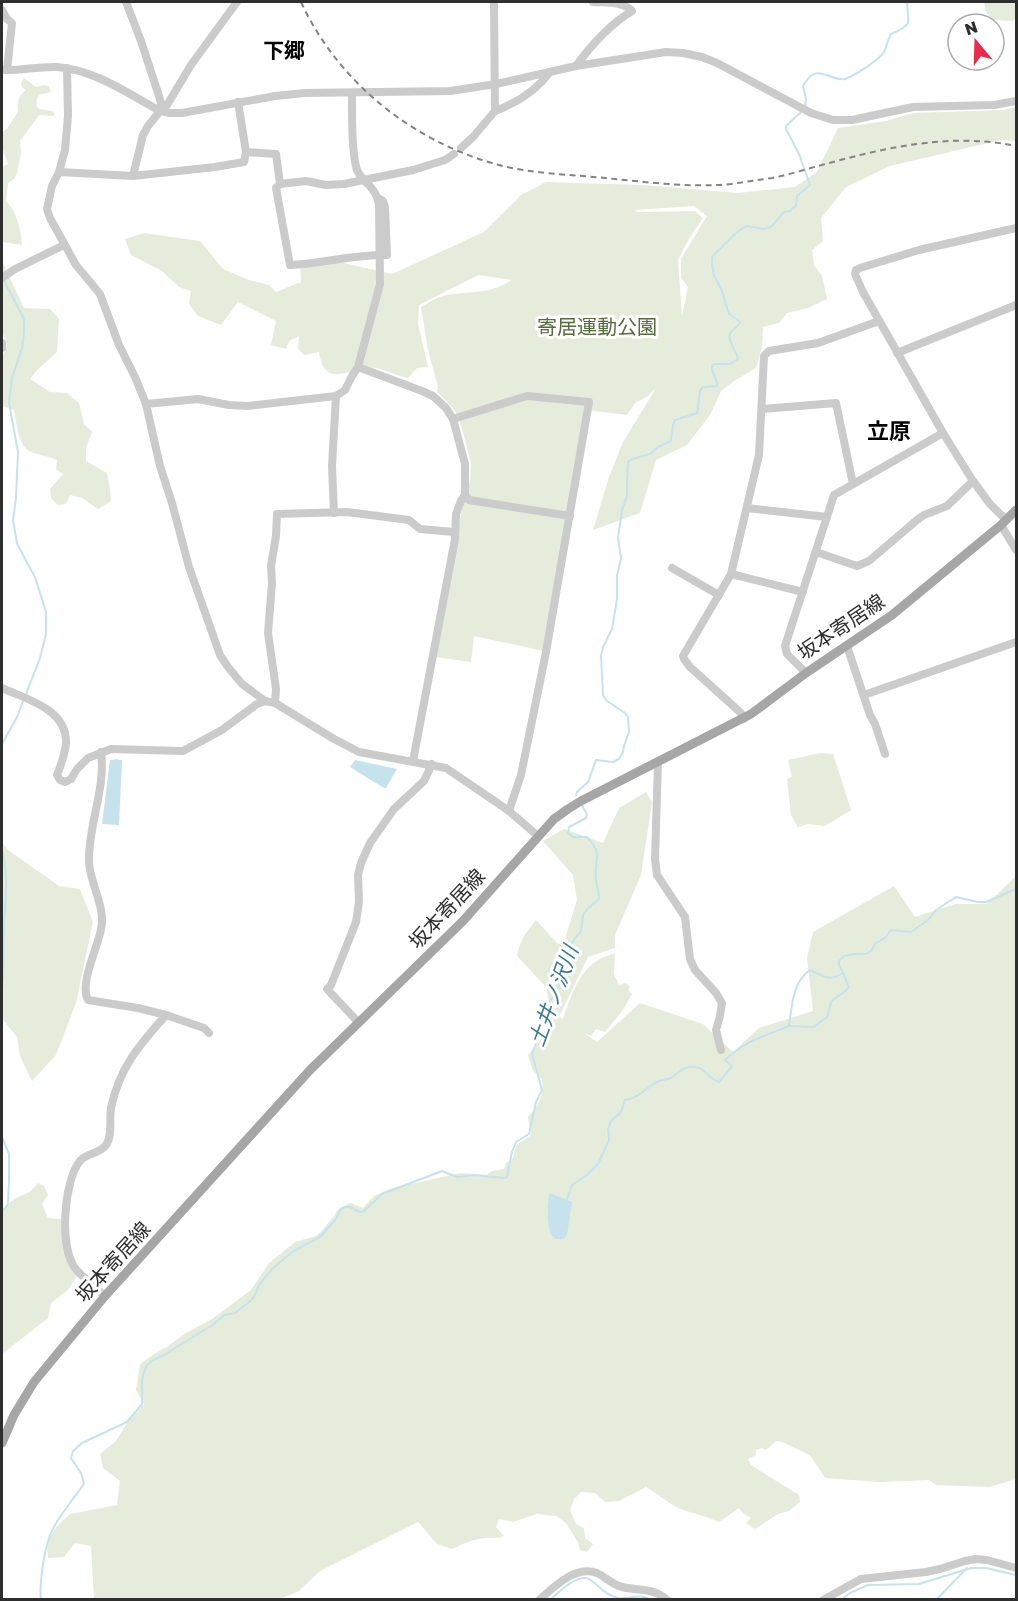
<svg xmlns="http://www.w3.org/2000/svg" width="1018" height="1601" font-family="'Golos Text','Noto Sans JP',sans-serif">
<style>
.green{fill:#e6ecdb;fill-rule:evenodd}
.water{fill:#c6e2ed}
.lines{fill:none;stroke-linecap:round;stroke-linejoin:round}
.stream{stroke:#c6e2ed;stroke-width:2}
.minor{stroke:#cbcbcb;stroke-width:8}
.major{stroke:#a6a6a6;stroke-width:9}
.rail{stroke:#838383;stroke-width:2;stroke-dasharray:6 4.5;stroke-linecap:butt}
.minor-bridge{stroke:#cbcbcb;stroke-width:8}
.labels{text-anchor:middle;stroke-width:6;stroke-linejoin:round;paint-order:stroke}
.park-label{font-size:20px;fill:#566b3a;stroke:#fff}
.street-label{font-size:20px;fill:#2e2e2e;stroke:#fff}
.neighbourhood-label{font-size:21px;font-weight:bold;fill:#000;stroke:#fff}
.water-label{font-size:21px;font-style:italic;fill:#397a93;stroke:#fff}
.quarter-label{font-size:22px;font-weight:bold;fill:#000;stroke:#fff}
</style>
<rect width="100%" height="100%" fill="#fff"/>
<!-- green -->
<g class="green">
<path d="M984,2H1016V17L1013,21L992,20L986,12Z"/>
<path d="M24,78L36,87L44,85L49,86L51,92L39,95C36,100 35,104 39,109L52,111L55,114L53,116L39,115L20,141L21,153L17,173L15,178L8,183L6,201C17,212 21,230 22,245L2,242V167L8,164L2,147V132L7,129L18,112C17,102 18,96 26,90L22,87L21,83Z"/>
<path d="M1016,107V141L1001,140L890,166L846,187L821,218L823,241L812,250L814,265L822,276L827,299L808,308L787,313L779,323L763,327L762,347L756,368L734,381L721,391L710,415L687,445L656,460L640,513L593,530L609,477L623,442L656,388L648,396L635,403L627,415L587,410L544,651L474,636L471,662L435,657L461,514L470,481L471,463L461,425L455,411L437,391L438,387L428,350L421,307C428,303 435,298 443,296C469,290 487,296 512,280L478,275L419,305L418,324L428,367L417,368L408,378C396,376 387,370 376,368C354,364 325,393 319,352L304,355L298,348L299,336L289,341L286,349L271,345L276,321L238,302L221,325L198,316L189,304L191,291L179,287L162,271L131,255L125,239L144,233L200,241L223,269L249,280L269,285L276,292L301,282L300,267L322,258L392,274L484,232L521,195L546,182L643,185L738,193L795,187L817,172L838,128L886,121L913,113L1003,110ZM694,206L707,216L681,259V278L688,287L682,316L678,260L690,237L703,218L695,211L638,212L635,210Z"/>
<path d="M2,261L24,308L50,309L59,319L57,352L37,370L30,379L50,392L67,393L79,403L84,424L92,432L86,448V461L107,473L110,489L111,501L98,509L82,498L70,495L66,504L58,505L51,498L50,489L63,474L56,469L57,460C49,456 37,455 29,451C17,443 17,423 14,410L2,406V358L7,345L2,331Z"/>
<path d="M820,753L833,754L851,810L825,826L808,824L798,827L791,815L787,779L792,777L788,760Z"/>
<path d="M646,792L652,802L641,875L615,935V948L588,957L559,1017L563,1019C570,999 578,972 597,961C602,957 609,956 615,953L614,974L619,985L625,983L630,986L628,990L632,994L623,1010L605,1032L596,1029L591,1036L584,1033L597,1042L640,1003L703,1024L733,1052L759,1028L813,1011L807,958L813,932L894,886L915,917L955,904H987L1016,876V1479L990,1487L936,1485L929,1480L879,1482L825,1478L810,1455L782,1442L776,1441L766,1450L762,1448L756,1450V1455L748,1459L751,1465L799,1495L800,1502L789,1511L778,1514L755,1529L746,1523L751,1518L744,1514L739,1508L719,1522C706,1516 691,1513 678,1508C666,1502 657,1493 646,1487L619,1501L605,1502L595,1493L581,1492L574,1499L570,1510L576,1524L584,1528L585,1538L593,1544L587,1552L580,1550L578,1542L566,1523L556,1516L537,1514L513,1522L499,1519L496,1527L504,1536C497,1539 493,1537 485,1538C474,1539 462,1544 452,1549L437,1544L418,1522L320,1571L299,1591L280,1599H94L91,1546L75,1543L64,1557L48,1558L47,1542L55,1528L70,1514L117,1505L120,1481L103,1468L100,1454L116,1441L127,1423L144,1404L136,1390L140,1364L154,1354L168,1346L186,1333L212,1319L251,1290L269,1263L295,1242L316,1236L321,1232L334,1216L338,1209L350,1203L363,1208L374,1196L389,1189L460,1173L486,1175L492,1171L504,1169L506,1163L513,1158L516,1145L531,1135L528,1117C539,1103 544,1098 542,1079L533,1071L528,1055L543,1037L549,1025L551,1013L546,987L517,956C521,938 525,934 536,920L557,943L563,945L577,900L573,875L543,841L564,829L603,843L619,808Z"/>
<path d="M2,842L8,850L59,886L80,889L93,922L76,1003L56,1055L32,1081L20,1056L17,1037L5,1022L2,1020Z"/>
<path d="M38,1183L44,1186L48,1195L42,1204L48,1218L61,1219C61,1240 65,1257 77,1275L69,1289L51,1303L48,1318L2,1354V1210C5,1207 9,1203 13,1200C25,1192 27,1197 38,1183Z"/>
</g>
<!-- water -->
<g class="water">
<path d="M118,759V760H122L119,825L102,824L110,760Z"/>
<path d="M355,760L397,769L386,788H384L350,767Z"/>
<path d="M550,1193L572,1202L567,1235L564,1239C560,1239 557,1240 554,1238C546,1232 547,1201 550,1193Z"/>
</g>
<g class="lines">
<!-- stream -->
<g class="stream">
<path d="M805,106L806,99L803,86C817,60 829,82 845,79C854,76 879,60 884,52C887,46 888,39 891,34C914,24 908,24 907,2"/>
<path d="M2,744L17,717L40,658L46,634V612L35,577L25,559L17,543L13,520L16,498L18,452L9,403L12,378L22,348L24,333V319L3,279"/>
<path d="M576,795L577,792L588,782L596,760L613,762L619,759L623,752L624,746L629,732L628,717L625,713L607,701L603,695L601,656L603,647L612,629L617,599V576L621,558L618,538L622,510L627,496V481L628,462L632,459L650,454L658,447L671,441L673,424L675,420L697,413L700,391L703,387L717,386C718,379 711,373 712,366L714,364H730L738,359C737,352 727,340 730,334C732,330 738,326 741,322L729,314L722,291L714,275L712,265V257L735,234L746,226L764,229L771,227L784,212L790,211L796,206L797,196L810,185L799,154L786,129V126L802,111"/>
<path d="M2,849C9,876 5,901 4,928C3,948 5,968 2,988"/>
<path d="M789,1026L814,1027L827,1017C829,1012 829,1005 832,1001C837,995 844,994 849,987L843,973"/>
<path d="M2,1137L9,1154V1179L8,1204L2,1212"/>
<path d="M567,1199L572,1185L588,1174L598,1164L609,1140L608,1129L611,1121L621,1112L625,1100C640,1098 645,1088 657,1082C662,1079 667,1080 671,1078C679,1073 684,1065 696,1067C705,1068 709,1079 719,1082L732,1066L725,1060C745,1041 764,1036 789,1026C792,1007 792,982 810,970C824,976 828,982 843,973L839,965V961L844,956L853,954H866L871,951L875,944L886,937L891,930L911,932L928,920L936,910L956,897L978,902H986L1016,889"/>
<path d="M41,1600C39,1585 44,1553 49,1538C52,1528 61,1515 68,1506C73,1498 80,1491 84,1483L81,1473L71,1458L73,1451L82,1443L127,1422L142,1404V1381L144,1372L147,1365L153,1360L164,1355L214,1324L224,1315L235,1313L249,1302L254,1297L259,1285L273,1268L292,1252L320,1237L336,1219L341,1209L345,1207H350L360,1212L364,1211L382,1194L442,1171L457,1177L474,1175L503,1178L507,1177L512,1152L516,1142L529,1134L536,1102L542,1090L532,1054L542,1028L550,1001L557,990L561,979L564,964L573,941L581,931L583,915L587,909L599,899C599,892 596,886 596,879C594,859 604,855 587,837H573L568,833L569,827L586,818L587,815L582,805"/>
<path d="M550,1600C559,1592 573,1577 586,1578C591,1579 594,1583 598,1586C603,1591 610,1596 618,1598C629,1600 640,1592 650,1600"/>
<path d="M841,1600L850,1593L868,1585L919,1584L971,1568H986L1016,1575"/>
<path d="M936,1600L967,1568"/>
</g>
<!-- minor -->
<g class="minor">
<path d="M126,2L141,41L158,93L161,103L160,111"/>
<path d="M2,10L7,19L12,23L7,70"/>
<path d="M576,66C592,44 609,25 632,11C623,1 606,3 593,2"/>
<path d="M67,68L68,116L65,150L59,172L52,186L47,209L50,218L76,265L100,294L119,345L135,377L146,404L160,466L172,503L189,567L220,655L228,667L242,684L265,701L275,703L334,739L359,752L446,768L509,811L538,836"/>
<path d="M2,70C20,71 39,66 57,67C95,70 127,93 160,111L170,113H182L275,96L305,93L450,91L496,84L576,66L666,52L683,53L702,57L717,63L811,113L833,120H852L913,107L994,105L1016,101"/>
<path d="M352,93C352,113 351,152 357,170C362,182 375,186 378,201"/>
<path d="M495,111C516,103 536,91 549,73"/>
<path d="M461,148L473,137L495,111L494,2"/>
<path d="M246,152L276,154L280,184"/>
<path d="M59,172L133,176L215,167L244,162L246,152L238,102"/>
<path d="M133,176L143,135L148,126L160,111L167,105L191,65L237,2"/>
<path d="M378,198L383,201L385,207L387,255C354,254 322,264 290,265L276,188L280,184L306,181L326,185L344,184L413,170L445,160L454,154"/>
<path d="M2,278L15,269L64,245"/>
<path d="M380,284L358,367L422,391L433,396L446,408L453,419L465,464V495L461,501L456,514L455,539L413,761"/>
<path d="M2,343V348"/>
<path d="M897,353L1016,305"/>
<path d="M146,404L198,399L229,405L248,406L336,396L345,390L352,376L358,367"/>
<path d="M762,409L836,403L853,484"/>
<path d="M453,419L527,396L589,402L546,652L521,775L509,811"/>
<path d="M465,495L469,500L475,501L570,516"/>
<path d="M747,508L827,517"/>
<path d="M334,513L332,466L336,396"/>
<path d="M1006,520L990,504L973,481L943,433L863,292L855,274L856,270L860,268L919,250L1016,228"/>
<path d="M1001,525L1016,550"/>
<path d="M816,552L857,566L869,561L917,520L924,515L947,506L973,481"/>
<path d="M672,568L719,595"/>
<path d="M731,574L803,592"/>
<path d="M847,646L870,715L875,724L885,754"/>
<path d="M806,673L787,654L785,646L834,495L943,433"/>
<path d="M2,688C26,699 67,709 66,743C65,754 61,765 57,775L60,780L65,782L71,779L77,769L88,758L111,749L183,751L222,730L257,704L265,701"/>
<path d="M864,695L1016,642"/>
<path d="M275,703L276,689L268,633L272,583L271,566L276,536L277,514L347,512L409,520L420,529L454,532"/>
<path d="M744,719L741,713L690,667L684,659L683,656L731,574L759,455L764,356L769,351L818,343L879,321"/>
<path d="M101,752C106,789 88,825 89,862C90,884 106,907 101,929C98,947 79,984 88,1000L138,1008L166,1015L204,1028L209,1033"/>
<path d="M658,762L655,859L657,875L685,917L690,959L695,970L716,993L722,1003L720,1016L716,1030L721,1050"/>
<path d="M358,1022L327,989L331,985L356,922L359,902L358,875L361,863L370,843L394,809L424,781L432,764"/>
<path d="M105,1296C95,1287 83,1278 75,1268C59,1246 64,1183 79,1162C85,1153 100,1154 106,1145C113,1135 109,1119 111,1108C119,1068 140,1044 166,1015"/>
<path d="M539,1600C554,1587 575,1565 597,1573C605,1577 613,1585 622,1587C638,1591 653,1587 667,1600"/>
<path d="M823,1600L861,1579L926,1572L940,1569L965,1561L976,1559L987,1560L1016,1568"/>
</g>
<!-- major -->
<path class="major" d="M2,1443L14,1415L34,1382L105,1296L310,1070L463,921L554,819L568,809L581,801L751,714L806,673L892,615L1001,525L1016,510"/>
<!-- rail -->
<path class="rail" d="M301,2C337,80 409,139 492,163C528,174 567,174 605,178C646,182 690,188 731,184C745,182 758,180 772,178C792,174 813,167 833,162C892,146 955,133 1016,146"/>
<!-- minor-bridge -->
<path class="minor-bridge" d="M379,205L380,284"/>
</g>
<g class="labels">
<!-- park labels -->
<g class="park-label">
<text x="597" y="334">寄居運動公園</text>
</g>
<!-- street labels -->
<g class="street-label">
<text transform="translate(841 627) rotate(-34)" y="7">坂本寄居線</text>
<text transform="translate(447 909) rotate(-47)" y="7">坂本寄居線</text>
<text transform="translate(113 1262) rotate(-48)" y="7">坂本寄居線</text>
</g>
<!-- neighbourhood labels -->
<g class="neighbourhood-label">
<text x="284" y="58">下郷</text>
</g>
<!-- water labels -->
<g class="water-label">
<text transform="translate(554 996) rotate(-70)" y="7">土井ノ沢川</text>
</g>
<!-- quarter labels -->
<g class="quarter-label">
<text x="889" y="439">立原</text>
</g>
</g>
<!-- border -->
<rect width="1018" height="1601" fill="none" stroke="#2e2e2e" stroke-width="6"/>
<!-- north arrow -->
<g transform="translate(976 42) rotate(341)"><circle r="28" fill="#ffffff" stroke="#ababab" stroke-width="1.5"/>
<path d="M0-4.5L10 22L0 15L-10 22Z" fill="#ec294c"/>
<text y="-9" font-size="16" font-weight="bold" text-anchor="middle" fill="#2e2e2e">N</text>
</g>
</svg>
